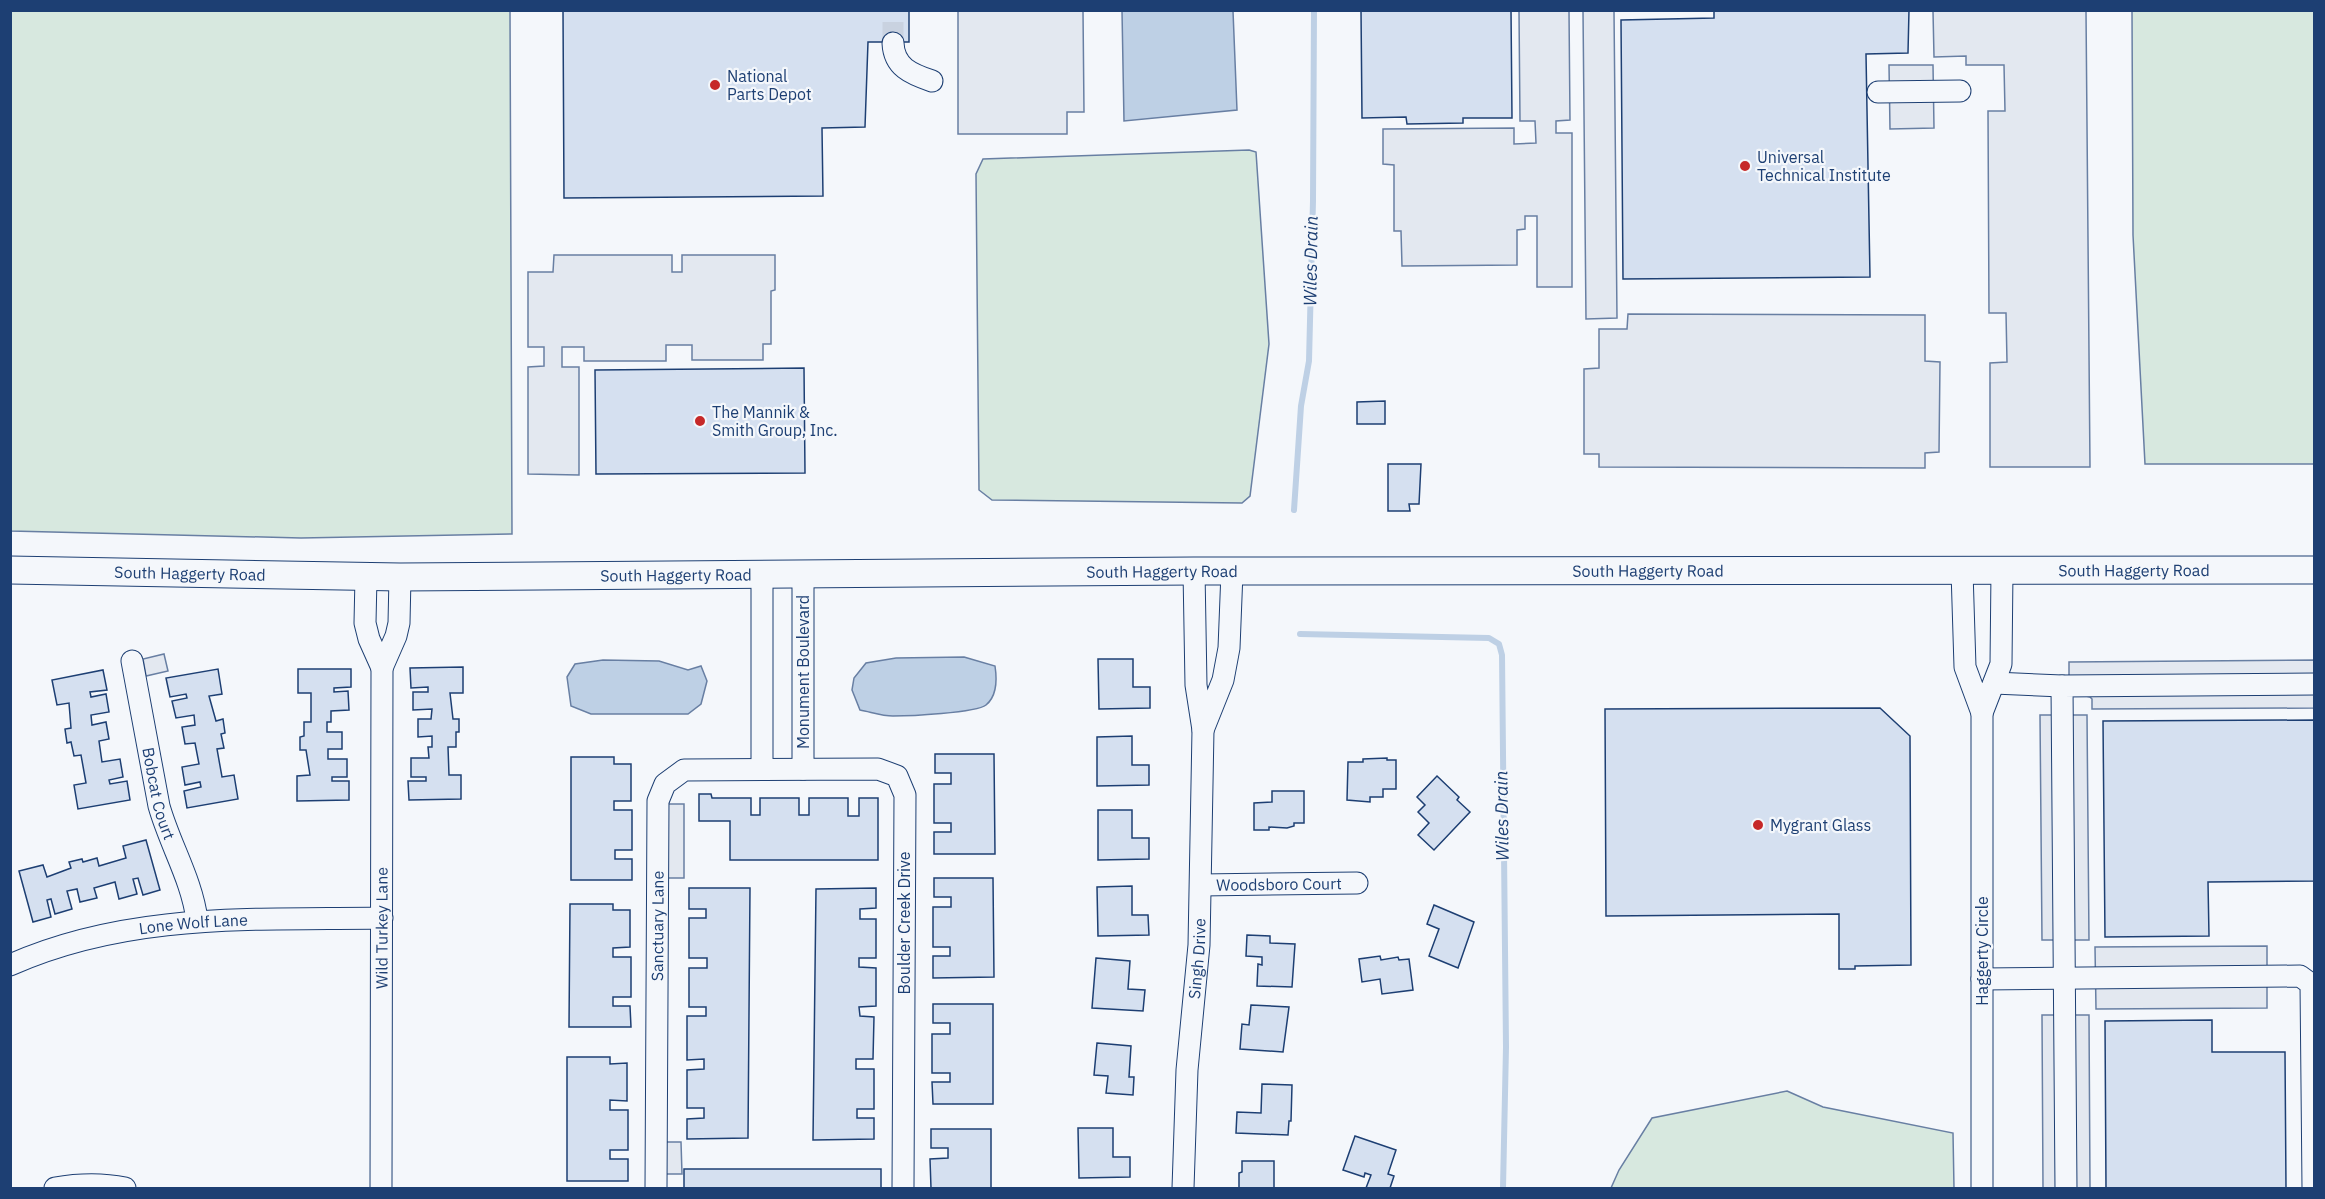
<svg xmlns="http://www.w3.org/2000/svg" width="2325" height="1199" font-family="'IBM Plex Sans',sans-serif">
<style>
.green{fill:#d7e8df;stroke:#687fa3;stroke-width:1.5}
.parking{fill:#e3e8f0;stroke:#687fa3;stroke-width:1.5}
.water{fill:#bed0e5;stroke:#687fa3;stroke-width:1.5}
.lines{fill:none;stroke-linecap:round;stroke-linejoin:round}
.stream{stroke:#bed0e5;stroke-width:6}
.building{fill:#d5e0f0;stroke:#1d3f73;stroke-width:1.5}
.minor-tunnel{stroke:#c9d2e0;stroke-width:21;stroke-dasharray:21 10;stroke-linecap:butt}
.minor-casing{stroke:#1d3f73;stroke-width:23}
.major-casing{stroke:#1d3f73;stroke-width:29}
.minor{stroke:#f4f7fb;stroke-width:21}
.major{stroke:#f4f7fb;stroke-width:27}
.poi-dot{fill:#c62828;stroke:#f4f7fb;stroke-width:2}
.labels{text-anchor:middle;stroke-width:4.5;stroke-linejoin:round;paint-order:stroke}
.poi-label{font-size:16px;fill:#1d3f73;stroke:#f4f7fb;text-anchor:start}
.street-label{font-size:16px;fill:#1d3f73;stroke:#f4f7fb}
.water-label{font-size:18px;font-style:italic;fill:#1d3f73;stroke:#f4f7fb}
</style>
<rect width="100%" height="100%" fill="#f4f7fb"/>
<!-- green -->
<g class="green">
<path d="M11,10L510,11L512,534L301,538L11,531Z"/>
<path d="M2132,11H2314V464H2145L2133,235Z"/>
<path d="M1249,150L1256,152L1269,344L1250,496L1242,503L992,500L979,490L976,174L983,159Z"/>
<path d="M1787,1091L1823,1107L1953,1133L1954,1188H1611L1619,1170L1652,1118Z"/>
</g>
<!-- parking -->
<g class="parking">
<path d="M958,11H1083L1084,112H1067V134H958Z"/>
<path d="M1519,11H1569L1570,120L1556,121V133H1572V287H1537V216H1525V229L1517,230V265L1402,266L1401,231H1394V165L1383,164V129L1514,128V144L1536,143L1535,121H1520Z"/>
<path d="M1583,11H1614L1617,318L1586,319Z"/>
<path d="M1933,11H2086L2090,467H1990V363L2007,362L2006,313H1989L1988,111H2005L2004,65H1966V56L1934,57Z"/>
<path d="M1889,65H1933L1934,128L1890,129Z"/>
<path d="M554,255H672V272H682V255H775V290L771,291V344H763V360H692V345H666V361H584V347H562V367H579V475L528,474V367L544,366V347H528V272H553Z"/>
<path d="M1628,314L1925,315V361L1940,362L1939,452L1925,453V468L1599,467V454H1584V369L1599,368V329H1627Z"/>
<path d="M164,654L168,671L146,676L143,659Z"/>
<path d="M2314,660V708L2092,709V699L2090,697L2082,695L2069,675V662Z"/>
<path d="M2040,715H2087L2089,940H2042Z"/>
<rect x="668" y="804" width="16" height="74"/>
<path d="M2267,946V1008L2096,1009L2095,947Z"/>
<path d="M2042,1015H2089L2090,1188H2043Z"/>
<path d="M666,1142H681L682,1174H666Z"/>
</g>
<!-- water -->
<g class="water">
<path d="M1122,11H1233L1237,110L1124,121Z"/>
<path d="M964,657L995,666C997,679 997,696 986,705C976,713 908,716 893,716C882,716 871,712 860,710L852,690L854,678L866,663L896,658Z"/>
<path d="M603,660L659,661L688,670L701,666L707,681L701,704L688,714H591L571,706L567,677L575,664Z"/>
</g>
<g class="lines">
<!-- stream -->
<g class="stream">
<path d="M1294,510L1301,406L1309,361L1313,201L1314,10"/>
<path d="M1300,634L1489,638L1499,644L1502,655L1506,1047L1503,1188"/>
</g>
</g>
<!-- building -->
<g class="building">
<path d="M563,10H909V42H868L865,127L822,128L823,196L564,198Z"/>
<path d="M1361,10H1511L1512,118H1463V123L1407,124L1406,117L1362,118Z"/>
<path d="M1714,10H1909L1908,53L1866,54L1870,277L1623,279L1621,20L1714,18Z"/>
<path d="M804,368L805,473L596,474L595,370Z"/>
<path d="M1385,401V424H1357V402Z"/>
<path d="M1388,464H1421L1419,504H1409L1410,511H1388Z"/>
<path d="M1098,659H1133V687H1150V708L1099,709Z"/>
<path d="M463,667V693H450L453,719H459V732H456V747H448L449,775H461V799L409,800L408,781H426V777H411V758H429L428,747H432V736L418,737V719H431L432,709L413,710V692H428V687L411,688L410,668Z"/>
<path d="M218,669L222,694L209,696L216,721L223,719L225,733L221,734L224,748L217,749L222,777L234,775L238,799L187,808L184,791L201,787L200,782L185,785L182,767L199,764L195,743L185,744L182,727L195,725L194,715L176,718L172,701L187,698L186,694L170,697L166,678Z"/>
<path d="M298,669H351V687L334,688V692L348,691L349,710L331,711V722H327V732H342V749H328V759H347V777H332V781H349V800L297,801V776L310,775L306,750H300V737L304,736V722H311V693H298Z"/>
<path d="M103,670L107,690L90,692L91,697L106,694L109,712L91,715L92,725L106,722L109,739L99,741L102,762L120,759L123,777L109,780L110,784L127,781L130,800L78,809L74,785L86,783L81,755L74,756L71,742L67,743L65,729L71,728L69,703L57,705L52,680Z"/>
<path d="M1880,708L1910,736L1911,965L1855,966V969H1839V914L1606,916L1605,709Z"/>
<path d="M2314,720V881L2208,882L2209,936L2105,937L2103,721Z"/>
<path d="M1132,736V765H1149V785L1097,786V737Z"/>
<path d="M935,754H994L995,854H934V832H951V823H934V784H951V773H935Z"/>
<path d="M571,757H614V764H631V801H614V810H632V850H615V859H632V880H571Z"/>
<path d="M1387,758V760H1396V789H1383V797H1370V802L1347,800L1348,762H1363V759Z"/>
<path d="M1437,776L1459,797L1457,800L1470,812L1434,850L1418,835L1429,823L1418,812L1425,805L1417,797Z"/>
<path d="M1272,791H1304V823H1294V826L1287,828L1269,827V830H1254V803L1272,802Z"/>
<path d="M699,794H711L712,798H751V815H760V798H799V815H809V798H848V816H859V798H878V860H730V821H699Z"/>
<path d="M1098,810H1132V838H1149V859L1098,860Z"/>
<path d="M146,840L160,890L143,895L138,878L133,879L137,894L119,899L115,882L94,888L97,898L80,902L77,889L67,891L72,909L55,914L51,899L47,900L51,917L33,922L19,871L43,865L47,877L71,868L69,862L82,859L83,862L97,858L99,866L126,858L123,846Z"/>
<path d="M934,878H993L994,977L933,978V956H950V947H933V907H951V897H934Z"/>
<path d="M1132,886V915H1148L1149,935L1098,936L1097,887Z"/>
<path d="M689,888H750L748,1138L687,1139V1119L704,1118V1108H687V1070L704,1069V1059L687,1060V1016H706V1007H689V968H707V958H689V918H706V909H689Z"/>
<path d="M876,888V908L860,909V919H876V958H859V967L876,968V1006L859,1007L860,1016L874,1017L873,1059H856V1069H874V1109H857V1118H874V1139L813,1140L816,889Z"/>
<path d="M570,904H613V910H630V947L613,948V957H631V997H613V1006H630L631,1027H569Z"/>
<path d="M1434,905L1474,922L1458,968L1429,956L1439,929L1427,924Z"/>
<path d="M1247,935L1270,936V943L1295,944L1292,987L1257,986L1258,964L1262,965V957L1246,956Z"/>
<path d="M1380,956L1381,960L1398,957L1399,960L1409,959L1413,990L1382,994L1380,979L1362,982L1359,959Z"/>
<path d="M1096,958L1130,961L1128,989L1145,990L1143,1011L1092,1008Z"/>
<path d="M933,1004H993V1104H933L932,1082H950V1073H932V1034H950V1023H933Z"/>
<path d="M1251,1005L1289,1007L1283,1052L1240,1049L1242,1024L1249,1025Z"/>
<path d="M2212,1020V1052H2285L2286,1188H2106L2105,1021Z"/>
<path d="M1097,1043L1131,1046L1129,1077H1134L1133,1095L1106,1093L1108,1076L1094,1075Z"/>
<path d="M567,1057H610V1064L627,1063V1101L610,1100V1110H628V1150H610V1159H628V1181H567Z"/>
<path d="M1262,1084L1292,1085L1291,1121H1289L1288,1135L1236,1133L1237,1112L1261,1113Z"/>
<path d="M1078,1128H1113V1157H1130V1177L1079,1178Z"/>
<path d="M931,1129H991V1188H931L930,1159L948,1158V1148H931Z"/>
<path d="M1355,1136L1396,1150L1388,1174L1394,1176L1390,1188H1366L1371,1175L1365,1173L1364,1177L1343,1170Z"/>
<path d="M1242,1161H1274V1188H1239V1173L1242,1172Z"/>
<rect x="684" y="1169" width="197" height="19"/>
</g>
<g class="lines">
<!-- minor-tunnel -->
<path class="minor-tunnel" d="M893,43V10"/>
<!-- minor casing -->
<g class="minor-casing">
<g id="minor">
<path d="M893,43C894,67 911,74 932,81"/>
<path d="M1878,92L1960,91"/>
<path d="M1194,571L1196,685L1203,730L1223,680L1229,648L1232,572"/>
<path d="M1962,571L1965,667L1982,713L2001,664L2002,571"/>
<path d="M366,577L365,623L369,639L382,668L396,636L399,623L400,577"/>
<path id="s1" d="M132,661L159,806C170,845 192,880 197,920"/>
<path d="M1994,683L2062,686"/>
<path d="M762,769V575"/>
<path d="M803,769V575"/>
<path id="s2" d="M1201,885L1357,883"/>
<path id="s3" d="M10,965C129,912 255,920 382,918"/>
<path d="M1982,979L2300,976L2311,984L2313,1188"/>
<path d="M55,1188C78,1184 101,1183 125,1188"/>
<path id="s4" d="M381,1188L382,668"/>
<path id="s5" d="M656,1188L658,801L665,784L684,770L878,769L897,776L905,795L903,1188"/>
<path id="s6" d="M1183,1188L1187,1070L1199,945L1203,730"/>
<path d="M1982,1188V713"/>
<path d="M2066,1188L2062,686L2314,684"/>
</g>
</g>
<!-- major casing -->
<g class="major-casing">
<g id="major">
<path id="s7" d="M10,570L400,577L1194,571L2314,570"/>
</g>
</g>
<!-- minor -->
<use href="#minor" class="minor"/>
<!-- major -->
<use href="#major" class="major"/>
</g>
<!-- markers -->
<g class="poi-dot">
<circle cx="715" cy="85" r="6"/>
<circle cx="1745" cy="166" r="6"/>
<circle cx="700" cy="421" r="6"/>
<circle cx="1758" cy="825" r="6"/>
</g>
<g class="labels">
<!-- poi labels -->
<g class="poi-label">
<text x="727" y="82">National<tspan x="727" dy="18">Parts Depot</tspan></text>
<text x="1757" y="163">Universal<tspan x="1757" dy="18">Technical Institute</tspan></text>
<text x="712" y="418">The Mannik &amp;<tspan x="712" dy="18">Smith Group, Inc.</tspan></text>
<text x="1770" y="831">Mygrant Glass</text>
</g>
<!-- street labels -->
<g class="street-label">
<text dy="6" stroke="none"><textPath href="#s7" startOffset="1638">South Haggerty Road</textPath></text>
<text dy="6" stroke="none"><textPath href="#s7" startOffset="2124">South Haggerty Road</textPath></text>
<text dy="6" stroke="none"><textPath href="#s7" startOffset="1152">South Haggerty Road</textPath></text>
<text dy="6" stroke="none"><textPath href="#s7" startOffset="180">South Haggerty Road</textPath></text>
<text dy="6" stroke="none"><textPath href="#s7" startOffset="666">South Haggerty Road</textPath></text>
<text transform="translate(803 672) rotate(-90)" y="6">Monument Boulevard</text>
<text dy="6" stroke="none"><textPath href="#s1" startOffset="135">Bobcat Court</textPath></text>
<text dy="6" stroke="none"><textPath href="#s2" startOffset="78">Woodsboro Court</textPath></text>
<text transform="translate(904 923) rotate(-90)" y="6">Boulder Creek Drive</text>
<text dy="6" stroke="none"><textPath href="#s3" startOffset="189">Lone Wolf Lane</textPath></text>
<text dy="6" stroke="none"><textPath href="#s5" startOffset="262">Sanctuary Lane</textPath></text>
<text dy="6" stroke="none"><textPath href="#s4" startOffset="260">Wild Turkey Lane</textPath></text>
<text transform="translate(1982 951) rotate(-90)" y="6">Haggerty Circle</text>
<text dy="6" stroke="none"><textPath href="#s6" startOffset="230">Singh Drive</textPath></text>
</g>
<!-- water labels -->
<g class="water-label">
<text transform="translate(1311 261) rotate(-89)" y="6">Wiles Drain</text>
<text transform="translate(1502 816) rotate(-91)" y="6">Wiles Drain</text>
</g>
</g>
<!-- border -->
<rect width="2325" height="1199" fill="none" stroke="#1d3f73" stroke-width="24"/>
</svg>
